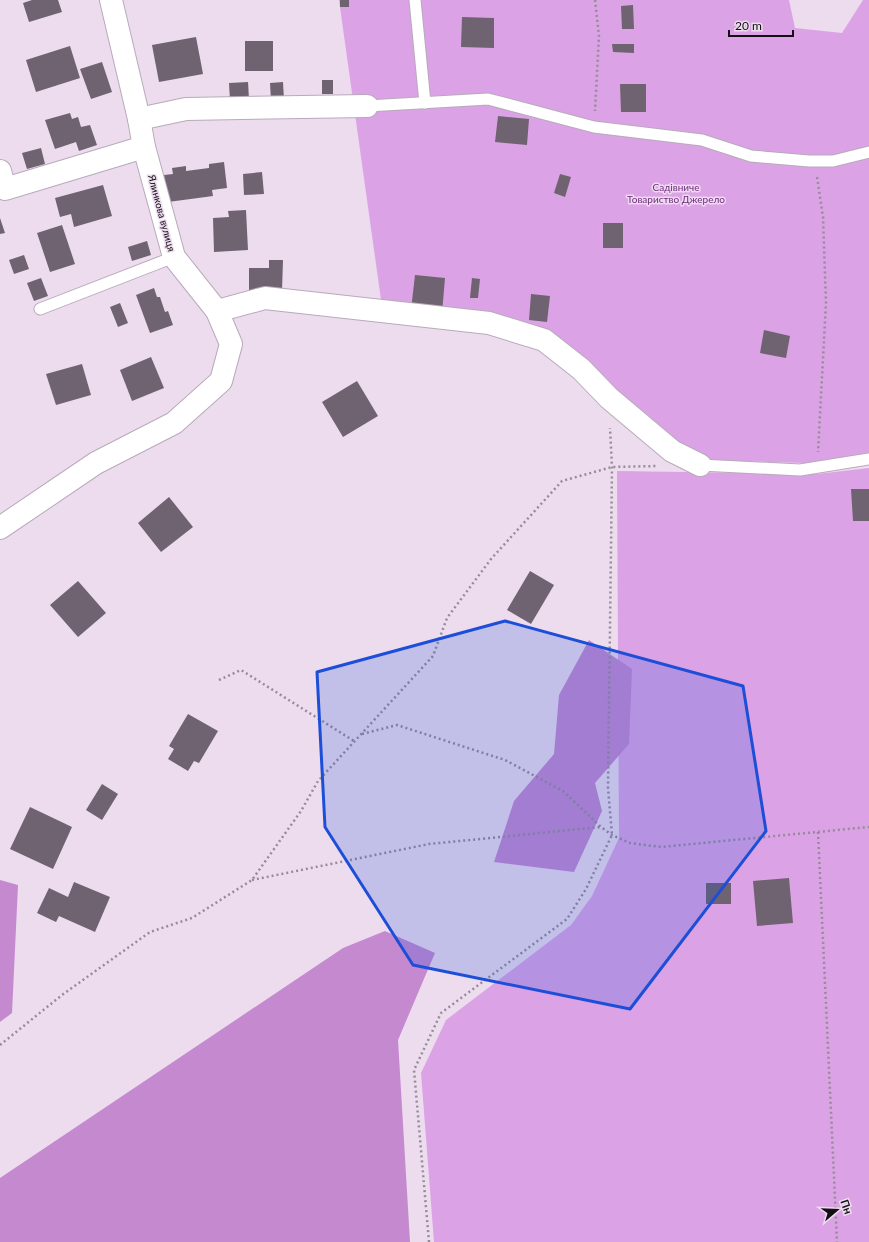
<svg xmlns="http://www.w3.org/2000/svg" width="869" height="1242" font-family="Lato,sans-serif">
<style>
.green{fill:#dba3e5}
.forest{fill:#c589d0}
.building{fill:#6f6271}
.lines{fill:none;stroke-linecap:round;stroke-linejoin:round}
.lane-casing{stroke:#b8aabb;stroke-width:13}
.street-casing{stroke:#b8aabb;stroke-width:24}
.path{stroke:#968b98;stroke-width:2.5;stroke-dasharray:2 3;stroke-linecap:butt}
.lane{stroke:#fff;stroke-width:11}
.street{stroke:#fff;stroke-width:22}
.marked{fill:#1d4ed8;fill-opacity:0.2;stroke:#1d4ed8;stroke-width:3;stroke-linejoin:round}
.labels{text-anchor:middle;stroke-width:3;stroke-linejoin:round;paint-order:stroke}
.park-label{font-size:10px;fill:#732b80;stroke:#ecdcee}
.street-label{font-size:10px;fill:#140f15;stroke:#ecdcee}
</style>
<rect width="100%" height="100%" fill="#ecdcee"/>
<!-- green -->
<g class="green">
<path d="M339,0H789L795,28L842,33L863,0H869V453L805,463L701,460L613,393L547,338L383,314Z"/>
<path d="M869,468V1242H434L421,1073L446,1020L571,925L592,896L619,838L617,471L817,474Z"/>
</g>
<!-- forest -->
<g class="forest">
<path d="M589,640L632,669L629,744L595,783L602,811L574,872L494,862L514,801L554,754L559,695Z"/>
<path d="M0,880L18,885L12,1013L0,1022Z"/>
<path d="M385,931L435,953L398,1040L410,1242H0V1178L343,948Z"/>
</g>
<!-- building -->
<g class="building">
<path d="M32,0H58L62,12L29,22L23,3Z"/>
<rect x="340" y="0" width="9" height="7"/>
<path d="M633,5L634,29H622L621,6Z"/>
<path d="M462,17L494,18V48L461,47Z"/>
<path d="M196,37L203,74L159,82L152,45Z"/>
<rect x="245" y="41" width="28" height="30"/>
<path d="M612,44H634V53L613,52Z"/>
<path d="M70,46L80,78L36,92L26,60Z"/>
<path d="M102,62L112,92L91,99L80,69Z"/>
<rect x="322" y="80" width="11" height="14"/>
<path d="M248,82L249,99L230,101L229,83Z"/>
<path d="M283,82L284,100L271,101L270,83Z"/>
<path d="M620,84H646V112H621Z"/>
<path d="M70,113L72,119L78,117L81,127L90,125L97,145L79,151L76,142L55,149L45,120Z"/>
<path d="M498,116L529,119L527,145L495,142Z"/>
<path d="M41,148L45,164L27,169L22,153Z"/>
<path d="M224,162L227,188L212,190L213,196L168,202L164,175L173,174L172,168L186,166V171L209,168V164Z"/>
<path d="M262,172L264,194L244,195L243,174Z"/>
<path d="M560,174L571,177L565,197L554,193Z"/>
<path d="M103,185L112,216L74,227L71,214L60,217L55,198Z"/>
<path d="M246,210L248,250L214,252L213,218L229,217L228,211Z"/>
<path d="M0,218L5,233L0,234Z"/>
<rect x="603" y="223" width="20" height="25"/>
<path d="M62,225L75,264L50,272L37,233Z"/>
<path d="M147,241L151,255L132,261L128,247Z"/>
<path d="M24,255L29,269L14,274L9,260Z"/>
<path d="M269,260H283L282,291H249V268H269Z"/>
<path d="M415,275L445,278L442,313L411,310Z"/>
<path d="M41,278L48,296L34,301L27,283Z"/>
<path d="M472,278L480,279L478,298H470Z"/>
<path d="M154,288L157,297H160L165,312L168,311L173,325L150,333L136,295Z"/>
<path d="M531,294L550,296L547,322L529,320Z"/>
<path d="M120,303L128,323L118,327L110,307Z"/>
<path d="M764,330L790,336L786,358L760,353Z"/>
<path d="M151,357L164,388L132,401L120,370Z"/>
<path d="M82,364L91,395L56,405L46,374Z"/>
<path d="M357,381L378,416L343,437L322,402Z"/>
<path d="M851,489H869V521H853Z"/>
<path d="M169,497L193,527L161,552L138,523Z"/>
<path d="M530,571L554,585L531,624L507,610Z"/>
<path d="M78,581L106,613L78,637L50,605Z"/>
<path d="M188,714L218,731L199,763L194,761L188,771L168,759L174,749L169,746Z"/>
<path d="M102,784L118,794L102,820L86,810Z"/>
<path d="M30,807L72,827L53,869L10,849Z"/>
<path d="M789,878L793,923L757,926L753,881Z"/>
<path d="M74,882L110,897L95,932L59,916L56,922L37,913L49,888L68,897Z"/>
<rect x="706" y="883" width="25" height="21"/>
</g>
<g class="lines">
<!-- lane casing -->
<g class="lane-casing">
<g id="lane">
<path d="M415,0L425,103"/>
<path d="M367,106L488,99L594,127L702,140L751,156L809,161H833L869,152"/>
<path d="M40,309L174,257"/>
<path d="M700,465L800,470L869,459"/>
</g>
</g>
<!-- street casing -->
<g class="street-casing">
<g id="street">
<path d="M139,119L186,109L367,106"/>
<path d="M0,171L5,189L144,147"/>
<path d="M217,311L265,298L489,323L544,340L581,369L609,398L672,451L700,465"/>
<path d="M0,528L96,463L174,423L221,381L231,344L217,311L174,257L144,147L139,119L111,0"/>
</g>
</g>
<!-- path -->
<g class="path">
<path d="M595,0L599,36L595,111"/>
<path d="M817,177L823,217L826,303L818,452"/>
<path d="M219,680L241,670L354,741"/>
<path d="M362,734L397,725L505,760L563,791L601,827L612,835L630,843L661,847L869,827"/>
<path d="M818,832L837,1242"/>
<path d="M252,880L429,844L601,827"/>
<path d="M0,1045L62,995L150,932L192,918L252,880L301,811L318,781L433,656L447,618L491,559L562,481L612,467L656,466"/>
<path d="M429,1242L414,1070L441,1013L567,919L586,889L612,835L608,788L612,467L610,428"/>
</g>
<!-- lane -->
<use href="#lane" class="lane"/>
<!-- street -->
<use href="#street" class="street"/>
</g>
<!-- marked area -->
<path class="marked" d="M505,621L743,686L766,831L630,1009L413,965L325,827L317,672Z"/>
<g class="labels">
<!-- park labels -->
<g class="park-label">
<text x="676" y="191">Садівниче<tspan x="676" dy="12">Товариство Джерело</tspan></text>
</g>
<!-- street labels -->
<g class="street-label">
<text transform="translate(162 213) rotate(75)" y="4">Ялинкова вулиця</text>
</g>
</g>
<!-- north arrow -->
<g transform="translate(837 1210) rotate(71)" stroke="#ecdcee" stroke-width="3" paint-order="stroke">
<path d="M0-3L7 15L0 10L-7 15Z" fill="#140f15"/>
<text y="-6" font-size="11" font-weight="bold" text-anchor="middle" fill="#140f15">Пн</text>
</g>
<!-- scale -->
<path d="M729 30v6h64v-6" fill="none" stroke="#140f15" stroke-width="2"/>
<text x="735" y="30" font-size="12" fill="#140f15" stroke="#ecdcee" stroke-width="3" paint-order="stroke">20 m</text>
</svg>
